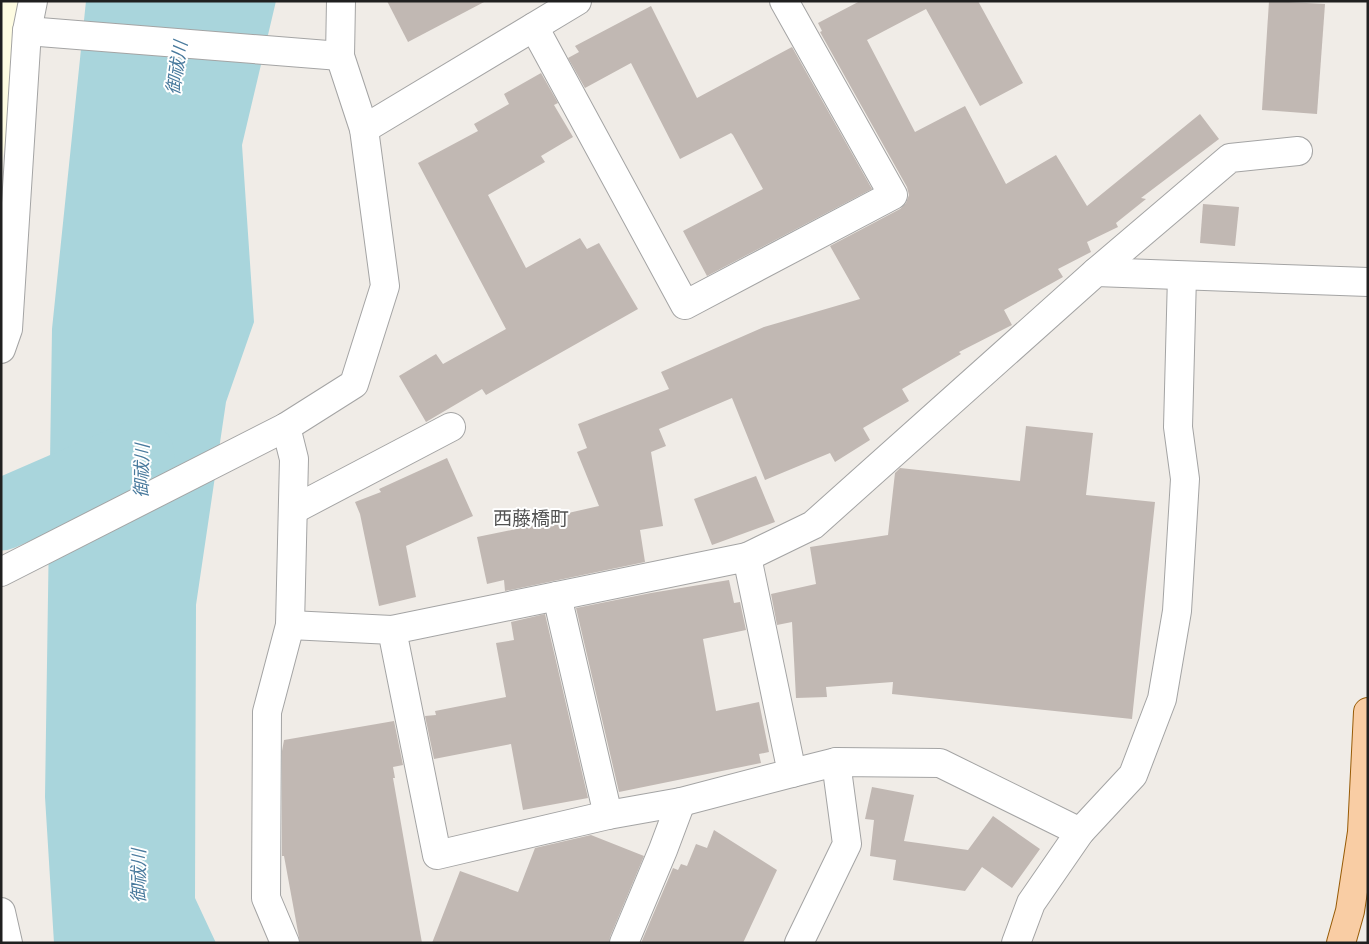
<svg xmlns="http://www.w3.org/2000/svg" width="1369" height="944" font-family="'Public Sans','Noto Sans JP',sans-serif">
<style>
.education{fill:#fefce2}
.water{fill:#a9d5dc}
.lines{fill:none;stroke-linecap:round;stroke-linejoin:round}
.river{stroke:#a9d5dc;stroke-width:71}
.building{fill:#c1b8b3}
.minor-casing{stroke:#a4a4a4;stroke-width:30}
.tertiary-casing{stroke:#a4a4a4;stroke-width:30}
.primary-casing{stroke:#975b06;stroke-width:30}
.minor{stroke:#fff;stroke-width:28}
.tertiary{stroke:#fff;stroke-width:28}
.primary{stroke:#f9cda4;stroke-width:28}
.labels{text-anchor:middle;stroke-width:4;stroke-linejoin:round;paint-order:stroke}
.water-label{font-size:18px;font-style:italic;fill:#497a9d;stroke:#fff}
.quarter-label{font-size:19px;fill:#535353;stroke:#fff}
</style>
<rect width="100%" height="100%" fill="#f0ece7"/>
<!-- education -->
<path class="education" d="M1,1H27L1,169Z"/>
<!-- water -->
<path class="water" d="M86,1H276L242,145L254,322L226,402L196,605L195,898L216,943H54L45,797L52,329Z"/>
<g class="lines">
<!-- river -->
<path class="river" d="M1,515L139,455"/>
</g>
<!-- building -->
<g class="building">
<path d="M387,1H486L408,42Z"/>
<path d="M860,1H978L1023,83L980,106L926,9L867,40L915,132L965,106L1006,184L1056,155L1087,206L1200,114L1219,139L1141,198L1146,199L1116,223L1118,227L1087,242L1091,252L1058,269L1063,277L1004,310L1012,325L959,352L961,354L902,389L909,401L863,428L870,440L835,462L830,453L765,480L732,398L659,429L666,446L651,452L663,526L640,530L645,562L505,591L504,580L487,584L477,537L556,521L555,516L599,506L577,452L587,448L578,424L669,389L661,372L764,327L860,299L830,246L900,209L906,203L909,195L907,187L820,32L822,31L818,23Z"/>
<path d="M1269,1L1325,4L1317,114L1262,110Z"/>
<path d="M651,6L697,98L792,47L872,189L707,276L683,231L763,189L733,135L731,133L680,159L631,63L585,88L568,58L579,52L575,46Z"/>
<path d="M541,73L558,103L554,105L573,137L541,156L545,162L488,195L526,268L580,238L587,249L599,243L638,309L486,395L482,389L426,422L399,376L436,354L443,364L506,329L418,163L478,131L474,124L509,104L504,94Z"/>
<path d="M1203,204L1239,207L1235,246L1200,243Z"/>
<path d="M1026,426L1093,433L1086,495L1155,502L1132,719L892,694L893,682L826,687L827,697L796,698L792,622L777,625L771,594L816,584L810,547L888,535L895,473L900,468L1020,481Z"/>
<path d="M447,458L473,516L406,546L416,597L379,606L360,514L355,502L381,492L379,489Z"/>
<path d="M756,476L775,522L712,545L694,499Z"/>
<path d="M729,580L734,603L740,602L746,630L703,639L716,711L759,702L769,752L759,754L761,763L619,792L576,608L651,593Z"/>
<path d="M545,614L588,798L523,810L511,744L434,759L425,716L436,715L435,711L506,697L496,643L514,640L511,622Z"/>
<path d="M394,721L403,765L393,767L395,778H393L422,943H300L284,856H282V751L284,740Z"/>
<path d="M872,787L914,795L904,841L968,850L993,816L1040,849L1012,888L982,867L965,891L893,880L896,860L870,856L874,820L865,819Z"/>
<path d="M714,830L777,870L743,943H641L673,868L678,870L681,864L687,866L696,844L707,848Z"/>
<path d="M591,835L644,856L610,937L609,943H432L460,871L518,892L535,848Z"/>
</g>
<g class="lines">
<!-- minor casing -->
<g class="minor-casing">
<g id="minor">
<path d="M534,27L685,305L893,195L784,1"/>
<path d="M27,31L340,56"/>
<path d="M1096,272L1230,158L1298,151"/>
<path d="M1,349L8,329L27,31L33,1"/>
<path d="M293,510L451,427"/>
<path d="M747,557L813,525L1096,272L1368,282"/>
<path d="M1,572L286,427L354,384L385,286L364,129L340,56L341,1"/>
<path d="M557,596L608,815"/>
<path d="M290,625L392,630L747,557L792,773L681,802L608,815L437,855L392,630"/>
<path d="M792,773L836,762L940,763L1080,832L1031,903L1016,943"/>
<path d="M1080,832L1133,775L1162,699L1177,611L1185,479L1178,427L1182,276"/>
<path d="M1,912L8,943"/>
<path d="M285,943L266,898L267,712L290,625L294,459L286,427"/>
<path d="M624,943L663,850L681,802"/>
<path d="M799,943L847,844L836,762"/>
</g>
</g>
<!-- tertiary casing -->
<g class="tertiary-casing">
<path id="tertiary" d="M364,129L577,1"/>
</g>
<!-- primary casing -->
<g class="primary-casing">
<path id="primary" d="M1341,943L1350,911L1362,832L1368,712"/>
</g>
<!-- minor -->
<use href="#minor" class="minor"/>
<!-- tertiary -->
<use href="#tertiary" class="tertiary"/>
<!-- primary -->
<use href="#primary" class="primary"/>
</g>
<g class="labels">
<!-- water labels -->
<g class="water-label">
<text transform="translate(177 68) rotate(-81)" y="6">御祓川</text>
<text transform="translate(142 471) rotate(-89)" y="6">御祓川</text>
<text transform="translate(139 876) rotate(-90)" y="6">御祓川</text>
</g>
<!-- quarter labels -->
<g class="quarter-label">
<text x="531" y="525">西藤橋町</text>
</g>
</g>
<!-- border -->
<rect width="1369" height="944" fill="none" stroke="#202020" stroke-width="5"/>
</svg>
